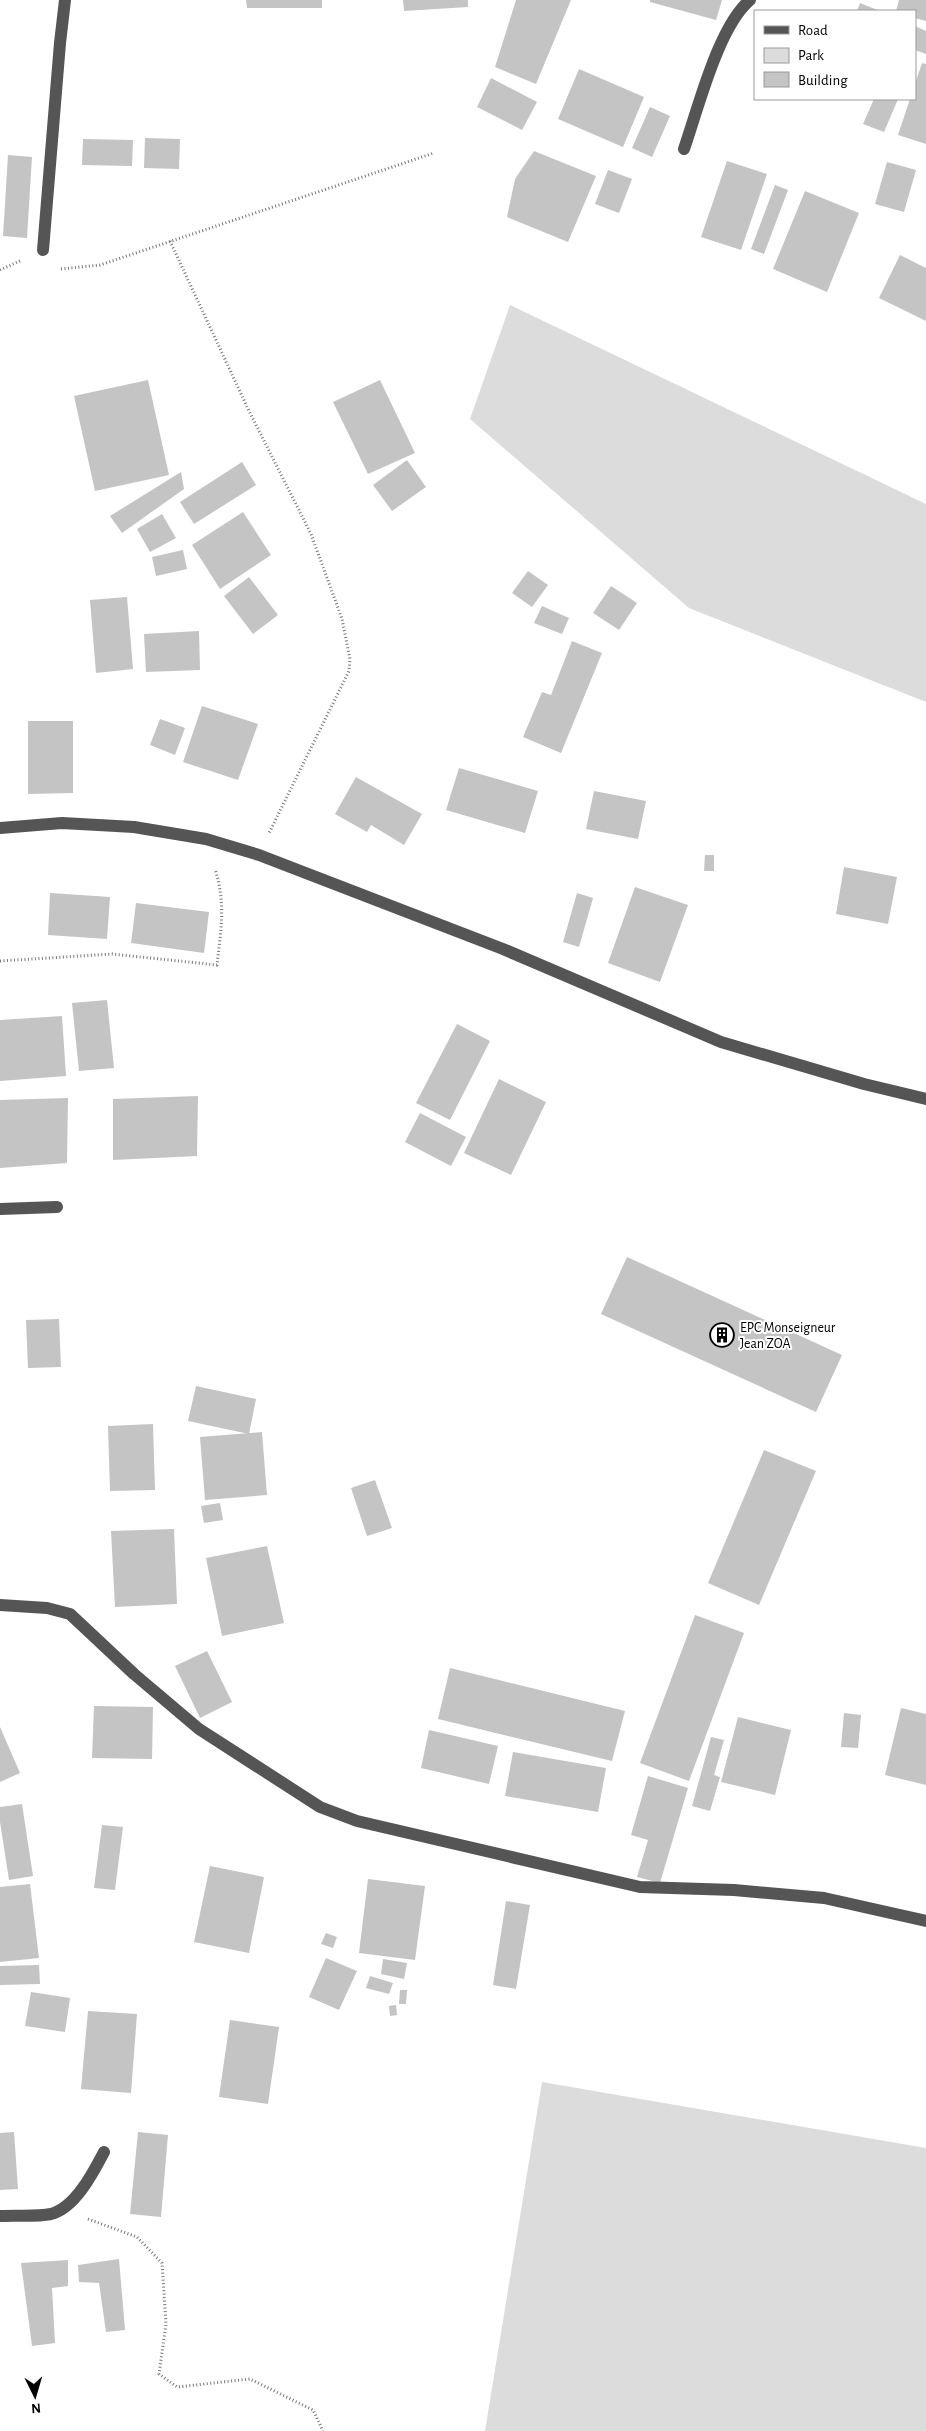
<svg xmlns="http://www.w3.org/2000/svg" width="926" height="2431" font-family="'Alegreya Sans',sans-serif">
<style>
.green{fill:#dcdcdc}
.building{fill:#c4c4c4}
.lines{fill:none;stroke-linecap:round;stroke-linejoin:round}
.path{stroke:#777;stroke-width:3;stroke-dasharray:1 2.5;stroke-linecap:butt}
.minor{stroke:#555;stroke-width:12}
.labels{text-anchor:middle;stroke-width:4;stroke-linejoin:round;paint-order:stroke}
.poi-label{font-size:14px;fill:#000;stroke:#fff;text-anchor:start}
</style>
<rect width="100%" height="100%" fill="#fff"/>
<!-- green -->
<g class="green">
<path d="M510,305L926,504V702L689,608L470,419Z"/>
<path d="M542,2082L926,2148V2431H485Z"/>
</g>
<!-- building -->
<g class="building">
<path d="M246,0H322V8H247Z"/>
<path d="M403,0H468V7L404,11Z"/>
<path d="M516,0H571L536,84L495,67Z"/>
<path d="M650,0H722L716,20L650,2Z"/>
<path d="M899,0H926V21L915,18V11H896Z"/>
<path d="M860,3L880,11H857Z"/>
<path d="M915,26L926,31V54L915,50Z"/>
<path d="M922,63L926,64V144L898,135L910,99H915V84Z"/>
<path d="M579,69L644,97L623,147L558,119Z"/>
<path d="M491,78L537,102L522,130L477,107Z"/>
<path d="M874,99H898L884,132L863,124Z"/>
<path d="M650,107L670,116L652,157L632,148Z"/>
<path d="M145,138L180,139L179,169L144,168Z"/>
<path d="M83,139L133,140L132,166L82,165Z"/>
<path d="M534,151L596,176L568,242L507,217L515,179Z"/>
<path d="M8,155L32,157L27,238L3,236Z"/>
<path d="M727,161L767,174L741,250L701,237Z"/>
<path d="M887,162L916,170L904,212L875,204Z"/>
<path d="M608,170L632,179L619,213L595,204Z"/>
<path d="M775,185L788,190L764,254L751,249Z"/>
<path d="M805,191L859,213L827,292L773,269Z"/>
<path d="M900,255L926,268V321L879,298Z"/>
<path d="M148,380L169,475L95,491L74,396Z"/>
<path d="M380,380L415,453L368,474L333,402Z"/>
<path d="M407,460L426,487L392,511L373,485Z"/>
<path d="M242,462L256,485L194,524L180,502Z"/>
<path d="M181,472L184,489L122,533L110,516Z"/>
<path d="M243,512L271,555L220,589L192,545Z"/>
<path d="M162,514L176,538L150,552L137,529Z"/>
<path d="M183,550L187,569L156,576L152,557Z"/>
<path d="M528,571L548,585L532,607L512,593Z"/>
<path d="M249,577L278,615L253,634L224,596Z"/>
<path d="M611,586L637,603L619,630L593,613Z"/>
<path d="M127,597L133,669L96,673L90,600Z"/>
<path d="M542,606L569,618L562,634L534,623Z"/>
<path d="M199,631L200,670L146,672L144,634Z"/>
<path d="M572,641L602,653L561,753L523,737L542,692L551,695Z"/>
<path d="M202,706L258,724L238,780L183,762Z"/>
<path d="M160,719L185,728L175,755L150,745Z"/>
<path d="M28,721H73V793L28,794Z"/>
<path d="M459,768L538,791L525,833L446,810Z"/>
<path d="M356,777L422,814L404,845L371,825L367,832L335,814Z"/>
<path d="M594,791L646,801L638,839L586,829Z"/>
<path d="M705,855H714V871H704Z"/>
<path d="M844,867L897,877L888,924L836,914Z"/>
<path d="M635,887L688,905L660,982L608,963Z"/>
<path d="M50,893L110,897L107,939L48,935Z"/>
<path d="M577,893L593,898L579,947L563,942Z"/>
<path d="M136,903L209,912L204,953L131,943Z"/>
<path d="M107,1000L114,1068L79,1071L72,1003Z"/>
<path d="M62,1016L66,1076L0,1081V1020Z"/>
<path d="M457,1024L490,1041L450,1120L416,1103Z"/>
<path d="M499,1079L546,1102L511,1175L464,1153Z"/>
<path d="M198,1096L197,1156L113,1160V1099Z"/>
<path d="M68,1098L67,1163L0,1168V1100Z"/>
<path d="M420,1113L466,1137L451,1166L405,1142Z"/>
<path d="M627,1257L842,1355L816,1412L601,1314Z"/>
<path d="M59,1319L61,1367L28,1368L26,1320Z"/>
<path d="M196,1386L256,1399L249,1434L188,1421Z"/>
<path d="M153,1424L155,1490L110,1491L108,1426Z"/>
<path d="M262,1432L267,1495L205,1500L200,1437Z"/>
<path d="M764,1450L816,1471L759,1605L708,1583Z"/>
<path d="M375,1480L392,1528L367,1536L351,1488Z"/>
<path d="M220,1503L223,1520L204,1523L201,1506Z"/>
<path d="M174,1529L177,1604L115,1607L111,1531Z"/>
<path d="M267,1546L284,1623L222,1636L206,1558Z"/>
<path d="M695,1615L744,1633L689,1781L640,1763Z"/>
<path d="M207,1651L232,1702L200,1718L175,1666Z"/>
<path d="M450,1668L625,1711L612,1761L438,1719Z"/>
<path d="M94,1706L153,1707L152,1759L92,1758Z"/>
<path d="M901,1708L926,1714V1785L885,1775Z"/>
<path d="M844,1713L861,1715L858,1748L841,1747Z"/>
<path d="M738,1717L791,1730L775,1795L721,1782Z"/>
<path d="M0,1727L20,1773L0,1782Z"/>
<path d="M429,1730L498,1746L489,1784L421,1768Z"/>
<path d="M711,1737L724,1740L714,1775L720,1777L710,1811L692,1806Z"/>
<path d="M513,1752L606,1768L598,1812L505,1796Z"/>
<path d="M648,1776L688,1788L660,1883L637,1877L648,1840L631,1835Z"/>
<path d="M22,1804L33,1876L9,1880L0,1822V1807Z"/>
<path d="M102,1825L123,1827L115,1890L94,1888Z"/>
<path d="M210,1866L264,1877L249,1953L194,1942Z"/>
<path d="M368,1879L425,1886L415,1960L359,1953Z"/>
<path d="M30,1884L39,1958L0,1962V1887Z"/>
<path d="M506,1901L530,1905L516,1989L493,1985Z"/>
<path d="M326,1933L337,1937L333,1948L321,1944Z"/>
<path d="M326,1958L357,1971L339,2010L309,1997Z"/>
<path d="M383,1959L407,1963L404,1979L381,1974Z"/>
<path d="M39,1965L40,1984L0,1985V1966Z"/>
<path d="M370,1976L393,1983L389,1994L366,1988Z"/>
<path d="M400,1990H407L406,2004H399Z"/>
<path d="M31,1992L70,1998L65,2032L25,2026Z"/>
<path d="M396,2005L397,2015L390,2016L389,2006Z"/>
<path d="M88,2011L137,2014L131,2093L81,2089Z"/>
<path d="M230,2020L279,2027L268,2104L219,2097Z"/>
<path d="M14,2132L18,2189L0,2190V2133Z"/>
<path d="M138,2132L168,2135L161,2217L130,2214Z"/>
<path d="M119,2259L125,2330L106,2332L99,2283L79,2282L78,2265Z"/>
<path d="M68,2260V2286L52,2288L55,2343L32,2346L21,2263Z"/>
</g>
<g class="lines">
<!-- path -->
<g class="path">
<path d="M170,241L249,411L311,534L342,619L350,659L349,671L269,833"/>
<path d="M61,269L100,265L434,153"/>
<path d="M0,270L22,260"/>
<path d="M0,961L112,954L217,965C221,929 226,904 215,869"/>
<path d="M88,2219L137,2237L162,2263L166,2324L159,2374L177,2387L250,2379L313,2410L323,2431"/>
</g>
<!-- minor -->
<g class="minor">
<path d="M684,149C698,109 718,27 750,0"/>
<path d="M43,250L60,43L65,0"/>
<path d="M0,828L62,823L134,827L206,839L259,855L503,949L721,1042L864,1084L926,1099"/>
<path d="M0,1209L57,1207"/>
<path d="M0,1605L47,1608L70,1614L134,1674L199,1729L320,1807L357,1821L640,1887L734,1890L824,1898L926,1921"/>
<path d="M0,2216C16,2215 36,2217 51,2214C75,2208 93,2173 104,2152"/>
</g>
</g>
<!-- icons -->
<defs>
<g id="building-ring" transform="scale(1.25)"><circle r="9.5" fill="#fff" stroke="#000" stroke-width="1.5"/><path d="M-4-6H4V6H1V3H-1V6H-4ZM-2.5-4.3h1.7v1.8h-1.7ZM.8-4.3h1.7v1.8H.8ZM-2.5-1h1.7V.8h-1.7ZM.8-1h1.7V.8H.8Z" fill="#000"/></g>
</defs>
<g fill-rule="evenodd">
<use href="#building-ring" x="722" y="1335"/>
</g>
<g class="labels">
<!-- poi labels -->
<g class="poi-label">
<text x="740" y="1332">EPC Monseigneur<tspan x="740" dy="16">Jean ZOA</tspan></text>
</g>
</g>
<!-- legend -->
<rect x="754" y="10" width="162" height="90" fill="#ffffff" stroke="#999999"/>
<rect x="764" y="26" width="25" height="8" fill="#555555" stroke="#999999"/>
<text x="798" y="35" font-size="15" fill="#000000">Road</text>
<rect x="764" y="48" width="25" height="15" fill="#dcdcdc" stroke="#999999"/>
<text x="798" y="60" font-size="15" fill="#000000">Park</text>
<rect x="764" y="72" width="25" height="15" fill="#c4c4c4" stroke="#999999"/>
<text x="798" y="85" font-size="15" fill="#000000">Building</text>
<!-- north arrow -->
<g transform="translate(35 2396) rotate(175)" stroke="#ffffff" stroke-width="4" paint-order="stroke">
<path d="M0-4L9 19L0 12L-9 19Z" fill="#000000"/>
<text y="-8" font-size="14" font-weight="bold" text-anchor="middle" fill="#000000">N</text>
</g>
</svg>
